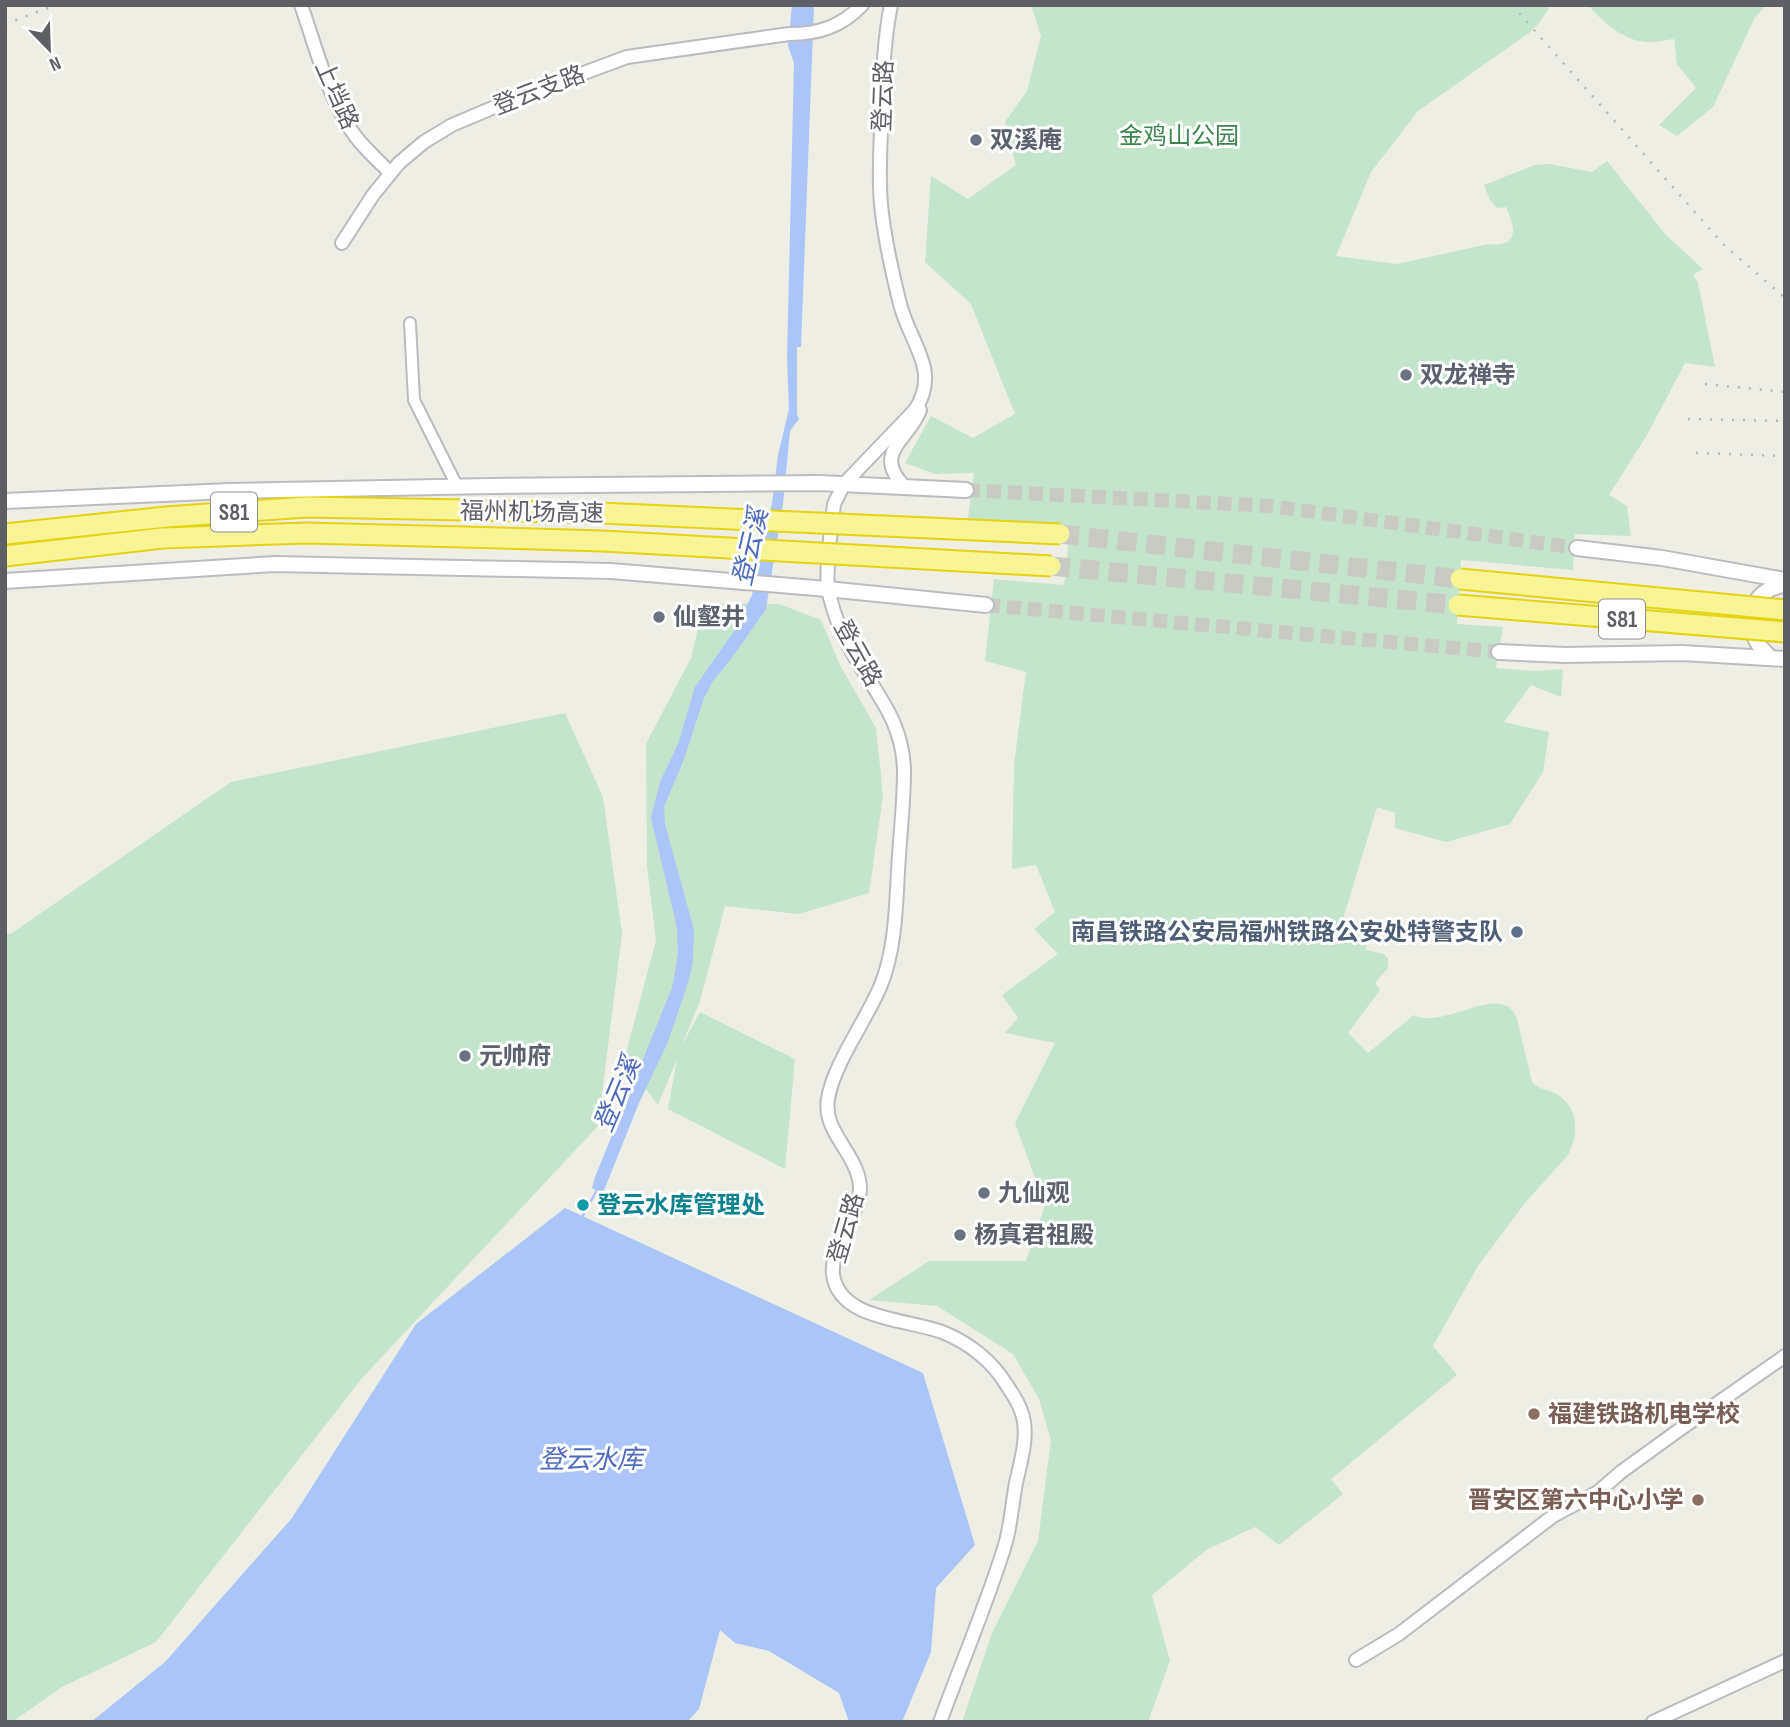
<svg xmlns="http://www.w3.org/2000/svg" width="1790" height="1727" font-family="'Sofia Sans Condensed','Noto Sans SC',sans-serif">
<style>
.green{fill:#c4e4cb}
.water{fill:#abc5f9}
.lines{fill:none;stroke-linecap:round;stroke-linejoin:round}
.stream{stroke:#abc5f9;stroke-width:2.5}
.secondary-tunnel{stroke:#cacac5;stroke-width:14;stroke-dasharray:14 7;stroke-linecap:butt}
.motorway-tunnel{stroke:#cacac5;stroke-width:19;stroke-dasharray:19 10;stroke-linecap:butt}
.minor-casing{stroke:#babbc0;stroke-width:14}
.tertiary-casing{stroke:#babbc0;stroke-width:16}
.secondary-casing{stroke:#bbbcc2;stroke-width:18}
.motorway-casing{stroke:#e4d310;stroke-width:23}
.minor{stroke:#fff;stroke-width:10}
.tertiary{stroke:#fff;stroke-width:12}
.secondary{stroke:#fff;stroke-width:14}
.motorway{stroke:#f6f495;stroke-width:19}
.rail{stroke:#b5b6b6;stroke-width:2.5;stroke-dasharray:2 9;stroke-linecap:butt}
.motorway-bridge-casing{stroke:#e4d310;stroke-width:23;stroke-linecap:butt}
.motorway-bridge{stroke:#f6f495;stroke-width:19}
.worship-dot{fill:#6b7280;stroke:#fff;stroke-width:2.5}
.service-dot{fill:#5c6f8a;stroke:#fff;stroke-width:2.5}
.culture-dot{fill:#0f9aa8;stroke:#fff;stroke-width:2.5}
.education-dot{fill:#8d6e63;stroke:#fff;stroke-width:2.5}
.labels{text-anchor:middle;stroke-width:6;stroke-linejoin:round;paint-order:stroke}
.shield{fill:#fff;stroke:#8e8f93;stroke-width:2}
.shield-label{font-size:23px;font-weight:bold;fill:#5d5f65}
.street-label{font-size:24px;fill:#5d5f65;stroke:#fff}
.park-label{font-size:24px;fill:#3c8550;stroke:#fff}
.worship-label{font-size:24px;font-weight:bold;fill:#5b616d;stroke:#fff;text-anchor:start}
.service-label{font-size:24px;font-weight:bold;fill:#4e5e75;stroke:#fff;text-anchor:end}
.culture-label{font-size:24px;font-weight:bold;fill:#0d838f;stroke:#fff;text-anchor:start}
.education-label{font-size:24px;font-weight:bold;fill:#785e54;stroke:#fff;text-anchor:start}
.water-label{font-size:26px;font-style:italic;fill:#4e6abc;stroke:#fff}
</style>
<rect width="100%" height="100%" fill="#eeeee5"/>
<!-- green -->
<g class="green">
<path d="M1031,5H1551L1540,22L1529,33L1418,111L1371,172L1336,256L1397,264L1488,244C1519,248 1516,229 1506,207L1497,208L1490,200L1484,185L1535,165L1549,164L1592,172L1607,161L1666,235L1703,269L1693,275L1698,283L1715,367L1685,363L1647,435L1609,495L1627,506L1631,536L1575,534L1573,570L1461,560L1457,624L1503,627L1496,668L1535,671L1563,669L1561,697L1531,685L1504,722L1549,732L1543,772L1510,824L1446,842L1395,828V813L1377,807L1340,929L1367,937L1366,950L1384,954L1388,959V968L1375,983L1380,990L1348,1033L1368,1053L1414,1015C1444,1031 1503,979 1517,1019L1532,1082C1539,1090 1548,1089 1557,1094C1579,1108 1579,1134 1568,1155L1525,1203L1478,1266L1433,1346L1457,1375L1331,1479L1343,1494L1279,1545L1255,1527L1206,1550L1152,1595L1170,1661L1148,1722H962L992,1633L1038,1541L1051,1440L1039,1399L1013,1354L937,1306L869,1300L929,1261H1026L1045,1205L1015,1123L1055,1043L1005,1033L1018,1018L1002,995L1058,954L1034,929L1055,912L1036,865L1012,869L1014,765L1026,672L985,661L994,579L1064,585L1070,527L968,518L974,473L935,474L905,463L931,416L973,438L1015,414L971,304L925,262L931,176L968,199L1016,165L1005,122L1027,91L1041,36Z"/>
<path d="M1588,5H1766L1755,17L1713,107L1677,136L1659,125L1696,88L1677,64L1674,39C1665,40 1655,43 1646,42C1624,41 1602,21 1588,5Z"/>
<path d="M704,603L779,604L821,620L840,665L876,728L883,795L869,893L799,914L725,906L700,1001L681,1047L700,1012L795,1059L785,1169L668,1109L677,1059L658,1105L624,1060L656,941L647,866L646,744L691,658Z"/>
<path d="M565,713L603,797L622,934L598,1126L363,1377L156,1642L62,1687L12,1722H5V935L12,933L231,782Z"/>
</g>
<!-- water -->
<g class="water">
<path d="M792,5H814L801,347H797V414L799,419L790,431L783,504L766,609L734,655L713,681L704,698L684,759L664,807L665,824L694,930L693,961L689,980L668,1042L639,1103L603,1193L592,1188L595,1177L672,988L678,954L677,928L651,818L660,782L678,744L695,687L734,631L752,595L772,503L778,455L789,409L787,359L794,63L788,46Z"/>
<path d="M565,1208L923,1373L975,1545L936,1588L931,1652L902,1722H849L839,1693L769,1651L735,1643L720,1630L699,1709L687,1722H91L165,1662L292,1518L416,1324Z"/>
</g>
<g class="lines">
<!-- stream -->
<path class="stream" d="M582,1217L597,1190"/>
<!-- secondary-tunnel -->
<g class="secondary-tunnel">
<path d="M966,490L1270,506L1577,548"/>
<path d="M986,605L1499,652"/>
</g>
<!-- motorway-tunnel -->
<g class="motorway-tunnel">
<path d="M1060,534L1460,579"/>
<path d="M1051,566L1458,605"/>
</g>
<!-- minor casing -->
<g class="minor-casing">
<path id="minor" d="M410,323L414,400L457,486"/>
</g>
<!-- tertiary casing -->
<g class="tertiary-casing">
<g id="tertiary">
<path d="M301,5C316,47 329,102 356,137C366,150 379,161 390,173"/>
<path d="M891,5C884,39 883,73 882,107C881,139 878,172 881,204C884,238 892,272 900,304C910,344 941,370 915,410L844,484L834,504C832,525 824,575 829,594C834,614 841,634 852,652C875,693 903,720 904,771C904,799 901,827 899,855C896,897 897,945 881,985C867,1019 833,1065 828,1099C822,1133 860,1155 860,1189C859,1217 830,1247 833,1274C838,1320 908,1319 942,1332C968,1342 992,1361 1006,1384C1014,1396 1022,1408 1024,1422C1027,1442 1020,1464 1016,1483C1012,1504 1011,1525 1005,1545C987,1604 961,1664 940,1722"/>
<path d="M342,243L373,195L399,163L424,142L452,125L511,100L627,57L789,34C818,34 841,27 862,5"/>
<path d="M904,486C872,452 908,441 920,410"/>
<path d="M1356,1660L1399,1634L1553,1516L1598,1492L1621,1472L1679,1430L1785,1356"/>
<path d="M1653,1722L1785,1661"/>
</g>
</g>
<!-- secondary casing -->
<g class="secondary-casing">
<g id="secondary">
<path d="M5,501L229,491L491,486L819,483L966,490"/>
<path d="M1577,548L1662,558L1785,580"/>
<path d="M5,581L275,564L611,571L827,589L986,605"/>
<path d="M1499,652L1565,655L1682,653L1785,659"/>
<path d="M1771,658C1766,653 1760,648 1757,642C1743,615 1755,588 1785,585"/>
</g>
</g>
<!-- motorway casing -->
<g class="motorway-casing">
<g id="motorway">
<path d="M5,534L166,517L307,507L464,510"/>
<path d="M5,556L163,538L307,533L463,537"/>
</g>
</g>
<!-- minor -->
<use href="#minor" class="minor"/>
<!-- tertiary -->
<use href="#tertiary" class="tertiary"/>
<!-- secondary -->
<use href="#secondary" class="secondary"/>
<!-- motorway -->
<use href="#motorway" class="motorway"/>
<!-- rail -->
<g class="rail">
<path d="M1512,5L1724,245L1785,298"/>
<path d="M5,24L56,5"/>
<path d="M1705,384L1785,392"/>
<path d="M1688,419L1785,421"/>
<path d="M1696,453L1785,456"/>
</g>
<!-- motorway-bridge casing -->
<g class="motorway-bridge-casing">
<g id="motorway-bridge">
<path d="M464,510L600,513L1060,534"/>
<path d="M463,537L603,541L1051,566"/>
<path d="M1460,579L1785,610"/>
<path d="M1458,605L1785,632"/>
</g>
</g>
<!-- motorway-bridge -->
<use href="#motorway-bridge" class="motorway-bridge"/>
</g>
<!-- markers -->
<g class="worship-dot">
<circle cx="976" cy="140" r="7"/>
<circle cx="1406" cy="375" r="7"/>
<circle cx="659" cy="617" r="7"/>
<circle cx="465" cy="1056" r="7"/>
<circle cx="984" cy="1193" r="7"/>
<circle cx="960" cy="1235" r="7"/>
</g>
<circle class="service-dot" cx="1517" cy="932" r="7"/>
<circle class="culture-dot" cx="583" cy="1205" r="7"/>
<g class="education-dot">
<circle cx="1534" cy="1414" r="7"/>
<circle cx="1698" cy="1500" r="7"/>
</g>
<g class="labels">
<!-- shield labels -->
<g class="shield">
<rect x="211" y="492.5" width="46" height="39" rx="5"/>
<rect x="1599" y="599.5" width="46" height="39" rx="5"/>
</g>
<g class="shield-label">
<text x="234" y="520">S81</text>
<text x="1622" y="627">S81</text>
</g>
<!-- street labels -->
<g class="street-label">
<text transform="translate(539 90) rotate(-21)" y="8">登云支路</text>
<text transform="translate(337 95) rotate(66)" y="8">上垱路</text>
<text transform="translate(883 96) rotate(-88)" y="8">登云路</text>
<text transform="translate(532 512) rotate(1)" y="8">福州机场高速</text>
<text transform="translate(858 653) rotate(61)" y="8">登云路</text>
<text transform="translate(846 1228) rotate(-74)" y="8">登云路</text>
</g>
<!-- park labels -->
<g class="park-label">
<text x="1179" y="144">金鸡山公园</text>
</g>
<!-- worship labels -->
<g class="worship-label">
<text x="990" y="148">双溪庵</text>
<text x="1420" y="383">双龙禅寺</text>
<text x="673" y="625">仙壑井</text>
<text x="479" y="1064">元帅府</text>
<text x="998" y="1201">九仙观</text>
<text x="974" y="1243">杨真君祖殿</text>
</g>
<!-- service labels -->
<g class="service-label">
<text x="1503" y="940">南昌铁路公安局福州铁路公安处特警支队</text>
</g>
<!-- culture labels -->
<g class="culture-label">
<text x="597" y="1213">登云水库管理处</text>
</g>
<!-- education labels -->
<g class="education-label">
<text x="1548" y="1422">福建铁路机电学校</text>
<text x="1684" y="1508" text-anchor="end">晋安区第六中心小学</text>
</g>
<!-- water labels -->
<g class="water-label">
<text transform="translate(750 547) rotate(-77)" y="9">登云溪</text>
<text transform="translate(617 1094) rotate(-67)" y="9">登云溪</text>
<text x="591" y="1468">登云水库</text>
</g>
</g>
<!-- border -->
<rect width="1790" height="1727" fill="none" stroke="#5d5f65" stroke-width="14"/>
<!-- north arrow -->
<g transform="translate(49 49) rotate(157)" stroke="#ffffff" stroke-width="5" paint-order="stroke">
<path d="M0-5L12 26L0 18L-12 26Z" fill="#5d5f65"/>
<text y="-10" font-size="19" font-weight="bold" text-anchor="middle" fill="#5d5f65">N</text>
</g>
</svg>
